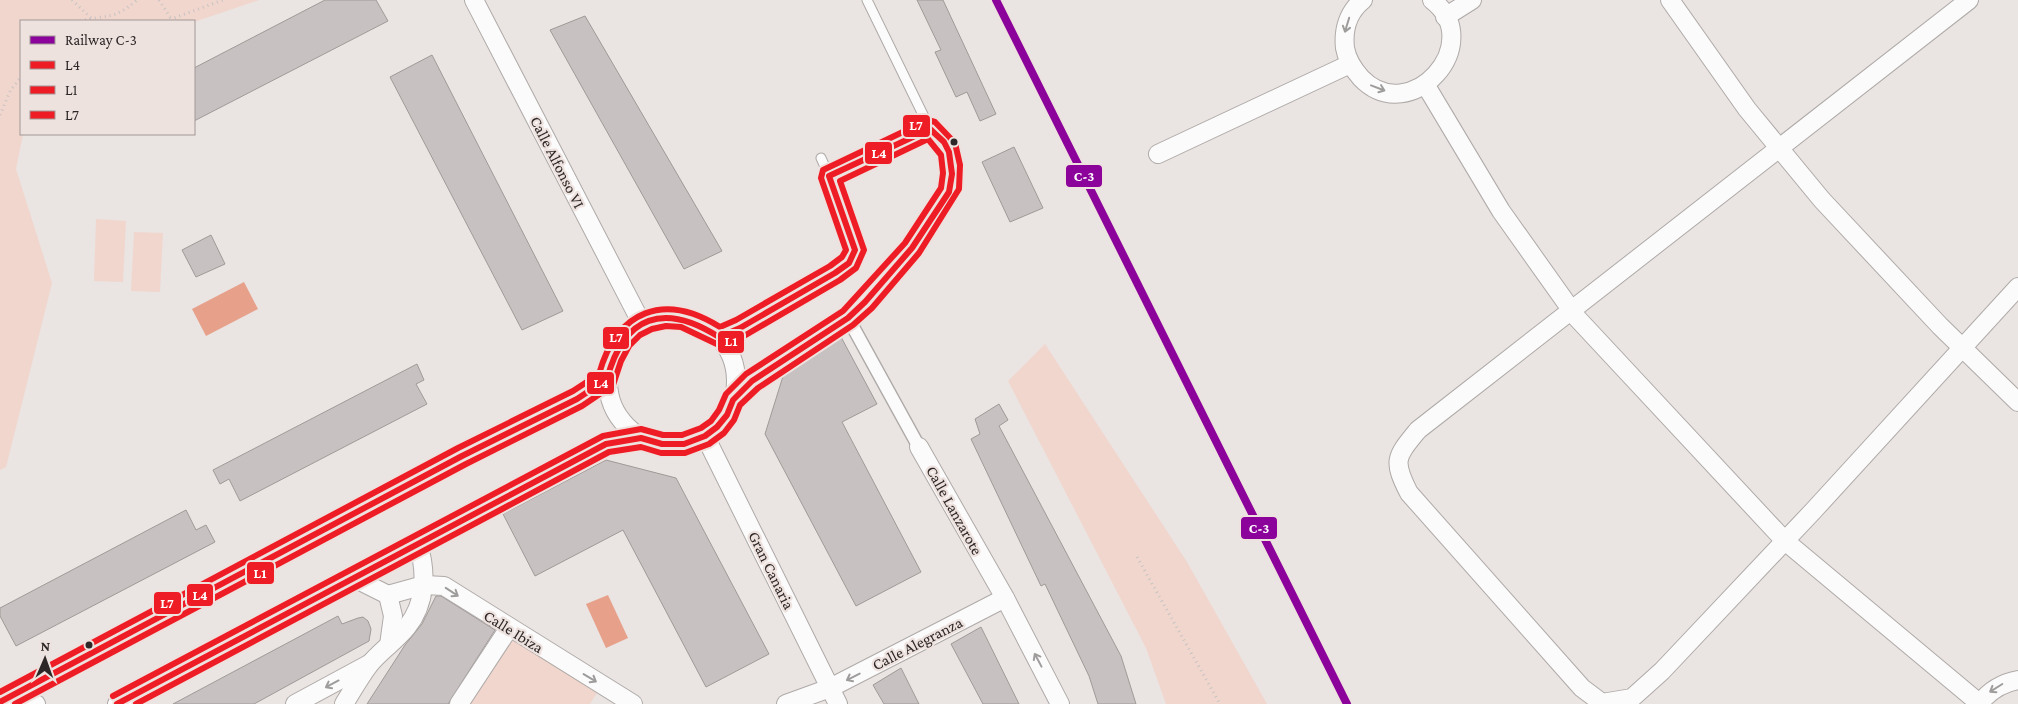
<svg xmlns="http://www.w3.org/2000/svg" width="2018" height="704" font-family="'Crimson Pro',serif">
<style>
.green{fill:#f1d6cd}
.water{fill:#e7a18b}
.building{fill:#c7c2c1;stroke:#9f9a98}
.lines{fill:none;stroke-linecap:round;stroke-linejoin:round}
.service-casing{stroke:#aeaaa8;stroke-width:11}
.pedestrian-casing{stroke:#aeaaa8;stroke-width:15}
.minor-casing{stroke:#aeaaa8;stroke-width:20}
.path{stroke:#c6c3c2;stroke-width:3;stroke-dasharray:1 4;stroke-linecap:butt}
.service{stroke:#fcfbfb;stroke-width:9}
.pedestrian{stroke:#fcfbfb;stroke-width:12}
.minor{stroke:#fcfbfb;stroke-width:18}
.bus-1-casing{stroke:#eee2df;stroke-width:10}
.bus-2-casing{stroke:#eee2df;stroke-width:10}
.bus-3-casing{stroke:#eee2df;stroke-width:10}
.bus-1{stroke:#ee1c25;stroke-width:6}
.bus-2{stroke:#ee1c25;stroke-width:6}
.bus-3{stroke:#ee1c25;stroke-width:6}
.rail-1-casing{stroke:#eee2df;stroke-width:11}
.rail-1{stroke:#8b039b;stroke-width:8}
.oneway{stroke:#9f9c9c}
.bus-dot{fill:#2d2827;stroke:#eee2df;stroke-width:2}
.labels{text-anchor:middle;stroke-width:4.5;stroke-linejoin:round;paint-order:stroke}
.street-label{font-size:16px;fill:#2d2827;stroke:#eee2df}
.line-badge{stroke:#eee2df;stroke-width:2}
.badge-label{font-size:14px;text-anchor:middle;font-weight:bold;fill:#fff}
</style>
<rect width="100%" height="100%" fill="#eae4e2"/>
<!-- green -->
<g class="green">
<path d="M0,0H259L194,22L21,21L23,134L16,169L52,283L6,467L0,470Z"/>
<path d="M96,219L126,221L123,282L94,281Z"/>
<path d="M134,232L163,233L160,292L131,291Z"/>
<path d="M1045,344L1187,562L1267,704H1166L1146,648L1008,381Z"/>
<path d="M509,628L602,685L590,704H459Z"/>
</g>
<!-- water -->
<g class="water">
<path d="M244,282L258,309L206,336L192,309Z"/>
<path d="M608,595L628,638L606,648L586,604Z"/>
</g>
<!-- building -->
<g class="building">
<path d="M325,0H376L388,21L194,121V68Z"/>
<path d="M917,0H943L996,114L980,121L967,92L956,97L935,52L941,50Z"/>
<path d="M585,16L722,251L684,269L550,30Z"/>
<path d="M432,55L563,311L522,330L390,77Z"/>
<path d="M1014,147L1043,208L1010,222L982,162Z"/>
<path d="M211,235L225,264L196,277L182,250Z"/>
<path d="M841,337L877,404L842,422L921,572L856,606L765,434L784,373Z"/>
<path d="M417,364L424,380L416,384L427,404L240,501L229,479L220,484L213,470Z"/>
<path d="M999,404L1008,420L999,426L1121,656L1136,704H1098L1089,676L1045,584L1041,586L971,439L980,434L975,419Z"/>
<path d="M606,460L676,478L769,654L706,687L623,530L535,576L503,514Z"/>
<path d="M186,510L196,530L206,525L215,542L16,646L0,616V608Z"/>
<path d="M436,596H441L495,630L448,704H367L405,645L422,624Z"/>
<path d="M338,616L342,624L358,618L363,617L368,621L371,629L369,641L254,704H173Z"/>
<path d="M981,627L1019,704H983L951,644Z"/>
<path d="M901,668L919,704H884L873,685Z"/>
</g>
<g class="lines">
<!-- service casing -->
<g class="service-casing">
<g id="service">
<path d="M867,0L930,129L946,143L953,171"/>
<path d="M821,158L836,191L855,250"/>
<path d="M829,176L930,129"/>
</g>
</g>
<!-- pedestrian casing -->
<g class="pedestrian-casing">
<path id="pedestrian" d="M848,318L919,447"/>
</g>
<!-- minor casing -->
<g class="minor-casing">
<g id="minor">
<path d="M474,0L642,324"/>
<path d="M1363,0C1348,12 1343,30 1345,48C1347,60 1353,69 1361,78C1410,129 1488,43 1432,0"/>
<path d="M1670,0L1747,109L1822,200L1940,326L2018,402"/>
<path d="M1969,0L1418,430C1396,457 1392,460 1409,493L1582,688L1602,703L1632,698L1662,671L1814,510L2018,287"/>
<path d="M1445,17L1472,0"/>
<path d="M1425,84L1501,211L1577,318L1785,541L1979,703"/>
<path d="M1158,154L1350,64"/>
<circle cx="672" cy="381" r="64"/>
<path d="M719,337L740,328L835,273L849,263L855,250"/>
<path d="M733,400C767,366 810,347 848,318C874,297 941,217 952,186C953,181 953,176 953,171"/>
<path d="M705,436L838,704"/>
<path d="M919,447L1005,598L1060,704"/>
<path d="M354,578L388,595"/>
<path d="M388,595L424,585L444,586L633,704"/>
<path d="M388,595L393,616L389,645"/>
<path d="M15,695L36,704"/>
<path d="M0,702L462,456L577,399L607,379"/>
<path d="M117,704L557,468L606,444L641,438"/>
<path d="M295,704L369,664"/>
<path d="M344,704C352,691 360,677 369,665C380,651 396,641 407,627C426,603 427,572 418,544"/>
<path d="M459,704L509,628"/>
<path d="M786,704L830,688L1005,598"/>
<path d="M1979,704C1989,691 2001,683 2018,680"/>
</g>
</g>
<!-- path -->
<g class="path">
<path d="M72,0L91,18"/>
<path d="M159,0L170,17L174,18L223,0"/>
<path d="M80,21C107,14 113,21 137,0"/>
<path d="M0,115L10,91L21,77"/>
<path d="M1137,557L1220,704"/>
</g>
<!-- service -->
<use href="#service" class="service"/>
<!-- pedestrian -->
<use href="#pedestrian" class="pedestrian"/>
<!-- minor -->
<use href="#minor" class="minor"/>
<!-- bus-1 casing -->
<g class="bus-1-casing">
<path id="bus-1" d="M0,702L462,456L577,399L607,379C624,315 664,302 719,337L740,328L835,273L849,263L855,250L829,176L930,129L944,142L949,152L952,174L949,192L912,248L865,302L848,318L752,381L733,400L727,415L717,427L705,436L684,444H662L641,438L606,444L117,704"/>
</g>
<!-- bus-2 casing -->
<g class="bus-2-casing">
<path id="bus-2" d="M15,704L466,464L582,406L613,385L621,361L629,346L640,335L652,329L666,326L681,327L721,346L744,336L840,280L856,268L864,250L840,181L928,139L941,155L943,173L941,188L905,243L843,311L746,374L726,394L719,410L711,421L701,428L682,435H663L641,429L603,436L113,696"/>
</g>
<!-- bus-3 casing -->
<g class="bus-3-casing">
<path id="bus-3" d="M0,692L458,448L573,391L599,374C617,310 664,292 720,327L736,320L830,266L842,257L846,250L821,178L823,170L928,120L935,122L955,143L960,165L959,189L919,253L872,308L853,325L758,388L740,405L734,420L724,433L709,444L685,453H661L641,447L609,452L136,704"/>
</g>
<!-- bus-1 -->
<use href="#bus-1" class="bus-1"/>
<!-- bus-2 -->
<use href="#bus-2" class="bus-2"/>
<!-- bus-3 -->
<use href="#bus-3" class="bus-3"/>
<!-- rail-1 casing -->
<g class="rail-1-casing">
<path id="rail-1" d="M996,0L1347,704"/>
</g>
<!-- rail-1 -->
<use href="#rail-1" class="rail-1"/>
</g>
<!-- one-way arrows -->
<defs><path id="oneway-shaft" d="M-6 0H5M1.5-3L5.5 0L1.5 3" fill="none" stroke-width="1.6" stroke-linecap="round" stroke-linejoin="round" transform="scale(1.25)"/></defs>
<g class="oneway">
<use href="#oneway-shaft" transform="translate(1347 25) rotate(107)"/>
<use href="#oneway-shaft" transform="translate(1378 88) rotate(21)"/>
<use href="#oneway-shaft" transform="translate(452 592) rotate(33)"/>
<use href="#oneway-shaft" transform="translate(1038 660) rotate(-118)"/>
<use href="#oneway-shaft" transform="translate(853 677) rotate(153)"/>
<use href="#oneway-shaft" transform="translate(590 678) rotate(31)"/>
<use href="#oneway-shaft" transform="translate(332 684) rotate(152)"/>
<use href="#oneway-shaft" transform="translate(1996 688) rotate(148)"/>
</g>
<!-- markers -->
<g class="bus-dot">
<circle cx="954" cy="142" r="4.5"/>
<circle cx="89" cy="645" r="4.5"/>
</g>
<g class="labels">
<!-- street labels -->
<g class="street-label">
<text transform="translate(558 162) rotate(63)" y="6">Calle Alfonso VI</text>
<text transform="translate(955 510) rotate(61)" y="6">Calle Lanzarote</text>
<text transform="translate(772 570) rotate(64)" y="6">Gran Canaria</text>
<text transform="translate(514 631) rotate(32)" y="6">Calle Ibiza</text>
<text transform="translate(917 643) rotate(-27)" y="6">Calle Alegranza</text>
</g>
</g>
<g class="line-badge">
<rect x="902" y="114" width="29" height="24" rx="5" fill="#ee1c25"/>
<rect x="864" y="141" width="29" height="24" rx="5" fill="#ee1c25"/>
<rect x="1065" y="164" width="38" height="24" rx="5" fill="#8b039b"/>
<rect x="602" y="326" width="28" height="24" rx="5" fill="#ee1c25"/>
<rect x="717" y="330" width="28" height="24" rx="5" fill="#ee1c25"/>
<rect x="586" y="371" width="29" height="24" rx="5" fill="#ee1c25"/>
<rect x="1240" y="516" width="38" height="24" rx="5" fill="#8b039b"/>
<rect x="246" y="561" width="29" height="24" rx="5" fill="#ee1c25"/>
<rect x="186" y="583" width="28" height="24" rx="5" fill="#ee1c25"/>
<rect x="153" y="591" width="29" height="24" rx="5" fill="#ee1c25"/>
</g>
<g class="badge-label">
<text x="916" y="130">L7</text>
<text x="879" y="158">L4</text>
<text x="1084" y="181">C-3</text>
<text x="616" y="342">L7</text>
<text x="731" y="346">L1</text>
<text x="601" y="388">L4</text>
<text x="1259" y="533">C-3</text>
<text x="260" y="578">L1</text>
<text x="200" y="600">L4</text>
<text x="167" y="608">L7</text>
</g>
<!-- legend -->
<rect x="20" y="20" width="175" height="115" fill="#eee2df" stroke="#a19895"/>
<rect x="30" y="36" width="25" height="8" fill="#8b039b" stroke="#a19895"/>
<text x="65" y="45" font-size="15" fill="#2d2827">Railway C-3</text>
<rect x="30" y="61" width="25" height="8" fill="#ee1c25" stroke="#a19895"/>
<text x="65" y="70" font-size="15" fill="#2d2827">L4</text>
<rect x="30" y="86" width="25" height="8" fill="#ee1c25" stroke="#a19895"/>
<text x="65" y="95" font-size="15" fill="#2d2827">L1</text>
<rect x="30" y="111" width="25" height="8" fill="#ee1c25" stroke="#a19895"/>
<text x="65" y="120" font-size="15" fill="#2d2827">L7</text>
<!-- north arrow -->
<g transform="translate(45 659) rotate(2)" stroke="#eee2df" stroke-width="4" paint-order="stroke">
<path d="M0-4L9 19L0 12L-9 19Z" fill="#2d2827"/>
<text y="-8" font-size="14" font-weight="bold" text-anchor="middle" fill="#2d2827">N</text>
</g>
</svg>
